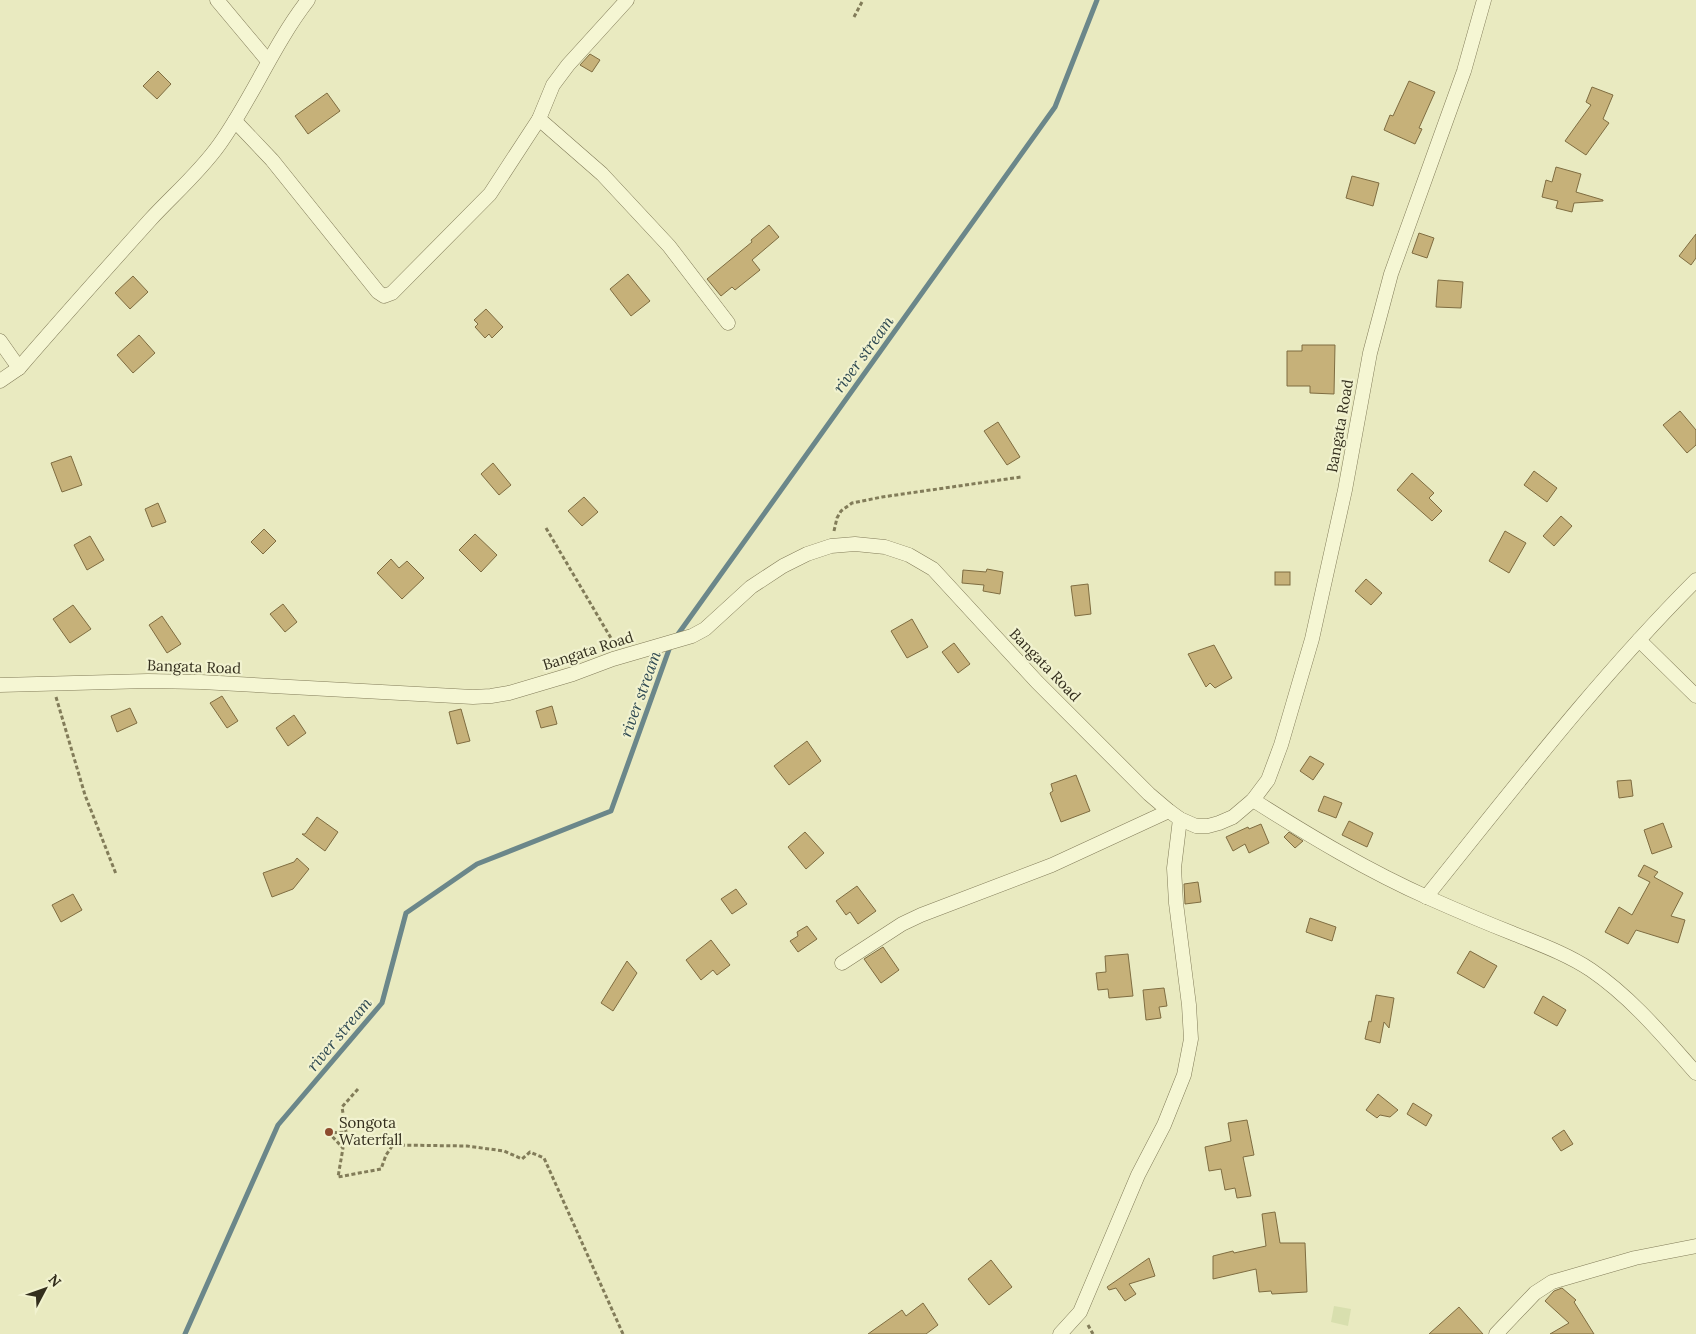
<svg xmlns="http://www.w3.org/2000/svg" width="1696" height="1334" font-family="Lora,serif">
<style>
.farmland{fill:#d8dfae}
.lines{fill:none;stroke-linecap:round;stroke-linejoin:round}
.stream{stroke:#6b878a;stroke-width:5}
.building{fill:#c6b179;stroke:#7f6d41}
.minor-casing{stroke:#827c59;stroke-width:15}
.path{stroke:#827c59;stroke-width:3;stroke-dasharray:4 2.5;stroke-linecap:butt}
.minor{stroke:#f5f6d3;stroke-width:14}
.poi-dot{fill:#8d4b2e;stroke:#f1f2cf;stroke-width:2}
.labels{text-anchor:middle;stroke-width:4.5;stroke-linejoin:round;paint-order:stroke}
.street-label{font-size:15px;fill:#332e1d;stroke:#f1f2cf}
.poi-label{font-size:15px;fill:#332e1d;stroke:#f1f2cf;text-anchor:start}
.water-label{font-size:16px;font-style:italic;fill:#2d4851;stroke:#f1f2cf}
</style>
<rect width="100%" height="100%" fill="#e9eac0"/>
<!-- farmland -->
<path class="farmland" d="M1334,1306L1351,1309L1348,1326L1331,1322Z"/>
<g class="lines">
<!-- stream -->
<g class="stream">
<path d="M676,637L1055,107L1097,0"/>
<path d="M185,1334L278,1125L382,1003L406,913L477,864L611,811L671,644"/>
</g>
</g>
<!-- building -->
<g class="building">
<path d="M590,54L600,60L592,72L580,65Z"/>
<path d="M158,71L171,84L157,99L143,86Z"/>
<path d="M1409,81L1435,92L1419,128L1422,129L1415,144L1384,130L1390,115L1393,116Z"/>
<path d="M1592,87L1613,95L1603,119L1609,123L1586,155L1565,141L1591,105L1586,102Z"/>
<path d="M327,93L340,111L308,134L295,116Z"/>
<path d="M1556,167L1581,174L1576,192L1603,200V201L1574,203L1572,212L1556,208L1558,201L1542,197L1546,180L1552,182Z"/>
<path d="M1352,176L1379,183L1373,206L1346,198Z"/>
<path d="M769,225L779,237L752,260L760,270L735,290L732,287L721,296L707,279L752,242L751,240Z"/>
<path d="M1419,233L1434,238L1427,258L1412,253Z"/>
<path d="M1696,234V258L1691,265L1679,256Z"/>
<path d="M628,274L650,301L631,316L610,289Z"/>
<path d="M133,276L148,292L130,309L115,293Z"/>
<path d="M1438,280L1463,282L1461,308L1436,307Z"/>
<path d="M486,309L503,327L492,338L489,334L485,338L475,327L478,324L474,320Z"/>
<path d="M139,335L155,353L133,373L117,355Z"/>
<path d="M1302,345H1335L1334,394L1310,393V386H1287V351H1302Z"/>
<path d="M1680,411L1696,430V445L1687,453L1663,425Z"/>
<path d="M998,422L1020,457L1007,465L984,431Z"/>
<path d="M71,456L82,485L62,492L51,463Z"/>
<path d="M493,463L511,485L499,495L481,474Z"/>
<path d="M1534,471L1557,488L1547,502L1524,485Z"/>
<path d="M1412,473L1434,493L1429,498L1442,511L1432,521L1397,490Z"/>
<path d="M584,497L598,512L582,526L568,511Z"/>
<path d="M158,503L166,522L152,527L145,509Z"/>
<path d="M1561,516L1572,526L1554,546L1543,536Z"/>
<path d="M264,529L276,541L263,554L251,542Z"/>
<path d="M1505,531L1526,543L1509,573L1489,561Z"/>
<path d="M475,534L497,555L481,572L459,550Z"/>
<path d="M90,536L104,560L87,570L74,545Z"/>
<path d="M391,559L399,568L407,561L424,578L402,599L377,573Z"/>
<path d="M987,569L1003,572L1000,594L983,591L984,585L962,583L963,570L986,572Z"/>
<rect x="1275" y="572" width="15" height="13"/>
<path d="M1366,579L1382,593L1371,605L1355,591Z"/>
<path d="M1088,584L1091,614L1075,616L1071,586Z"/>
<path d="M283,604L297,622L285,632L270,614Z"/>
<path d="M73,605L91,629L70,643L53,619Z"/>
<path d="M162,616L181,644L167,653L149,625Z"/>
<path d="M912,619L928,647L907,658L891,631Z"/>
<path d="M954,643L970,664L958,673L942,652Z"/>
<path d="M1214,645L1232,678L1215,688L1210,683L1206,687L1188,654Z"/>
<path d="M222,696L238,721L227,728L210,703Z"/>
<path d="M552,706L557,724L541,728L536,711Z"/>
<path d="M130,708L137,723L117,732L111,716Z"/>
<path d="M461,709L470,741L457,744L449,712Z"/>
<path d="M294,715L306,733L288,746L276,728Z"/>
<path d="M807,741L821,761L789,785L774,766Z"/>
<path d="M1310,756L1324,764L1313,780L1300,771Z"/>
<path d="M1076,775L1090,811L1061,822L1050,793L1053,791L1051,784Z"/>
<path d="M1631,780L1633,796L1619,798L1617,781Z"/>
<path d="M1324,796L1342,803L1336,818L1318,811Z"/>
<path d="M317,817L338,832L325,851L302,834H305Z"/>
<path d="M1349,821L1373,833L1367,847L1342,835Z"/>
<path d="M1663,823L1672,847L1652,854L1644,830Z"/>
<path d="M1261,824L1269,843L1249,853L1245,844L1233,851L1226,837L1248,827L1249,829Z"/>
<path d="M805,832L824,853L806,869L788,847Z"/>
<path d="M1289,832L1303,841L1295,848L1284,837Z"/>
<path d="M297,858L309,869L293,889L272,897L263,873L294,862Z"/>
<path d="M1644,865L1658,872L1654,877L1683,893L1671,916L1685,920L1678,943L1636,930L1628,944L1605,932L1619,907L1632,915L1650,882L1638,876Z"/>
<path d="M1198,882L1201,902L1185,904L1184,884Z"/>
<path d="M857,886L876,911L858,924L850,912L846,915L836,901Z"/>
<path d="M736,889L747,904L732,914L721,899Z"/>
<path d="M73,894L82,910L61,922L52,905Z"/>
<path d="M1310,918L1336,927L1332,941L1306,932Z"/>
<path d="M807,926L817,939L798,952L790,941L798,936L797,932Z"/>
<path d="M711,940L730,965L717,975L713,970L701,980L686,960Z"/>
<path d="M883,947L899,970L881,983L864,959Z"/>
<path d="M1470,951L1497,966L1484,988L1457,973Z"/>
<path d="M1128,954L1133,996L1109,998L1108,989L1098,990L1096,973L1106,972L1105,956Z"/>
<path d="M627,961L637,973L613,1011L601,1003Z"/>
<path d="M1164,988L1167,1006L1159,1007L1161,1018L1146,1020L1143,990Z"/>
<path d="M1376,995L1394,998L1389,1028L1384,1022L1380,1043L1365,1039L1369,1021L1371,1022Z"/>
<path d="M1543,996L1566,1010L1557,1026L1534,1013Z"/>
<path d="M1378,1094L1398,1110L1390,1117L1380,1115L1377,1118L1366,1110Z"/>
<path d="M1413,1103L1432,1115L1426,1126L1407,1114Z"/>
<path d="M1247,1120L1254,1155L1243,1157L1251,1196L1237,1198L1235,1188L1225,1190L1221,1169L1209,1171L1205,1147L1231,1141L1228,1123Z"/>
<path d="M1564,1130L1573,1144L1561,1151L1552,1138Z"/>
<path d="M1275,1212L1280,1243H1305L1307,1292L1272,1294L1271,1291L1259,1292L1256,1269L1213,1279V1256L1233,1251L1234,1253L1266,1246L1262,1214Z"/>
<path d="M1149,1258L1155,1276L1129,1284L1136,1294L1125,1301L1116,1288L1109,1290L1107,1287Z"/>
<path d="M991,1260L1012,1287L989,1305L968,1279Z"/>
<path d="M1562,1288L1576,1300L1574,1302L1594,1334H1550L1569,1323L1545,1301L1554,1291Z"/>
<path d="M923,1303L938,1325L926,1334H868L902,1310L906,1316Z"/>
<path d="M1459,1307L1483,1334H1429Z"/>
</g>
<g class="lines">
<!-- minor casing -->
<g class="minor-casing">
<g id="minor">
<path d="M217,0L268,61"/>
<path d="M539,119L602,174L669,246L728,323"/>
<path d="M235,121L272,160L378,292L384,296L392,293L490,194L539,119L553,85L568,65L627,0"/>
<path d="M0,341L19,368"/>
<path d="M0,381L19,368C62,318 106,269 150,220C173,195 199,173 219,145C252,99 273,45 308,0"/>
<path d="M1639,640L1696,696"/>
<path d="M0,685L148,681L201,682L473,697L491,696L509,693L573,674L613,659L692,636L705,629L751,587L783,566L807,554L831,546L855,544L885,547L909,555L933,569L1037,682L1149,794L1169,811L1180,819L1196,826H1208L1219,823L1233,817L1253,800L1268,780L1281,745L1312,639L1345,490L1370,353L1391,274L1464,71L1484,0"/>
<path d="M1253,800C1310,836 1368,871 1429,898C1456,910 1484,922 1512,933C1539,944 1567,954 1591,970C1632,998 1664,1037 1696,1073"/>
<path d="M1426,897C1513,789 1598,678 1696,580"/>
<path d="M842,963L902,924L921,915L1052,865L1169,811"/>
<path d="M1060,1334L1080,1312L1138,1175L1164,1125L1184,1075L1191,1039L1189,1005L1176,903L1174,868L1180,819"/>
<path d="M1496,1334L1535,1293L1552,1282L1635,1258L1696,1246"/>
</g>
</g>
<!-- path -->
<g class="path">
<path d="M854,17L863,0"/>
<path d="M546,528L615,645"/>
<path d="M834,531L837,518L841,511L852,503L882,497L1021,477"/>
<path d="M56,697L85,795L116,874"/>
<path d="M358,1089L342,1107L346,1132L329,1133L343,1148L338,1177L381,1169L386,1155L393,1145L467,1146L504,1151L522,1159L530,1152L544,1158L623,1334"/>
<path d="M1088,1325L1093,1334"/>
</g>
<!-- minor -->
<use href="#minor" class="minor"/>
</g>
<!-- markers -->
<circle class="poi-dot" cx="329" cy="1132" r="5"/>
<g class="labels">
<!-- street labels -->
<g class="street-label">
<text transform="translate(1340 426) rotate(-80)" y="5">Bangata Road</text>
<text transform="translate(588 651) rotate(-18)" y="5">Bangata Road</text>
<text transform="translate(1045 665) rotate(46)" y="5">Bangata Road</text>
<text transform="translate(194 667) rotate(2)" y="5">Bangata Road</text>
</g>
<!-- poi labels -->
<g class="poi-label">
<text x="339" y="1128">Songota<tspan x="339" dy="17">Waterfall</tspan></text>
</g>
<!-- water labels -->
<g class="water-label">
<text transform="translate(863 354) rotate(-54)" y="6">river stream</text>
<text transform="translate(640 694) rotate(-70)" y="6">river stream</text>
<text transform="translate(339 1034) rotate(-50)" y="6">river stream</text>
</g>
</g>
<!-- north arrow -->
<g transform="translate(45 1289) rotate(49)" stroke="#f1f2cf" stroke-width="4" paint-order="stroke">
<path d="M0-4L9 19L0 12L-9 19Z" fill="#332e1d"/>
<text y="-8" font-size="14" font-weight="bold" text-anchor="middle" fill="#332e1d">N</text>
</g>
</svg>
